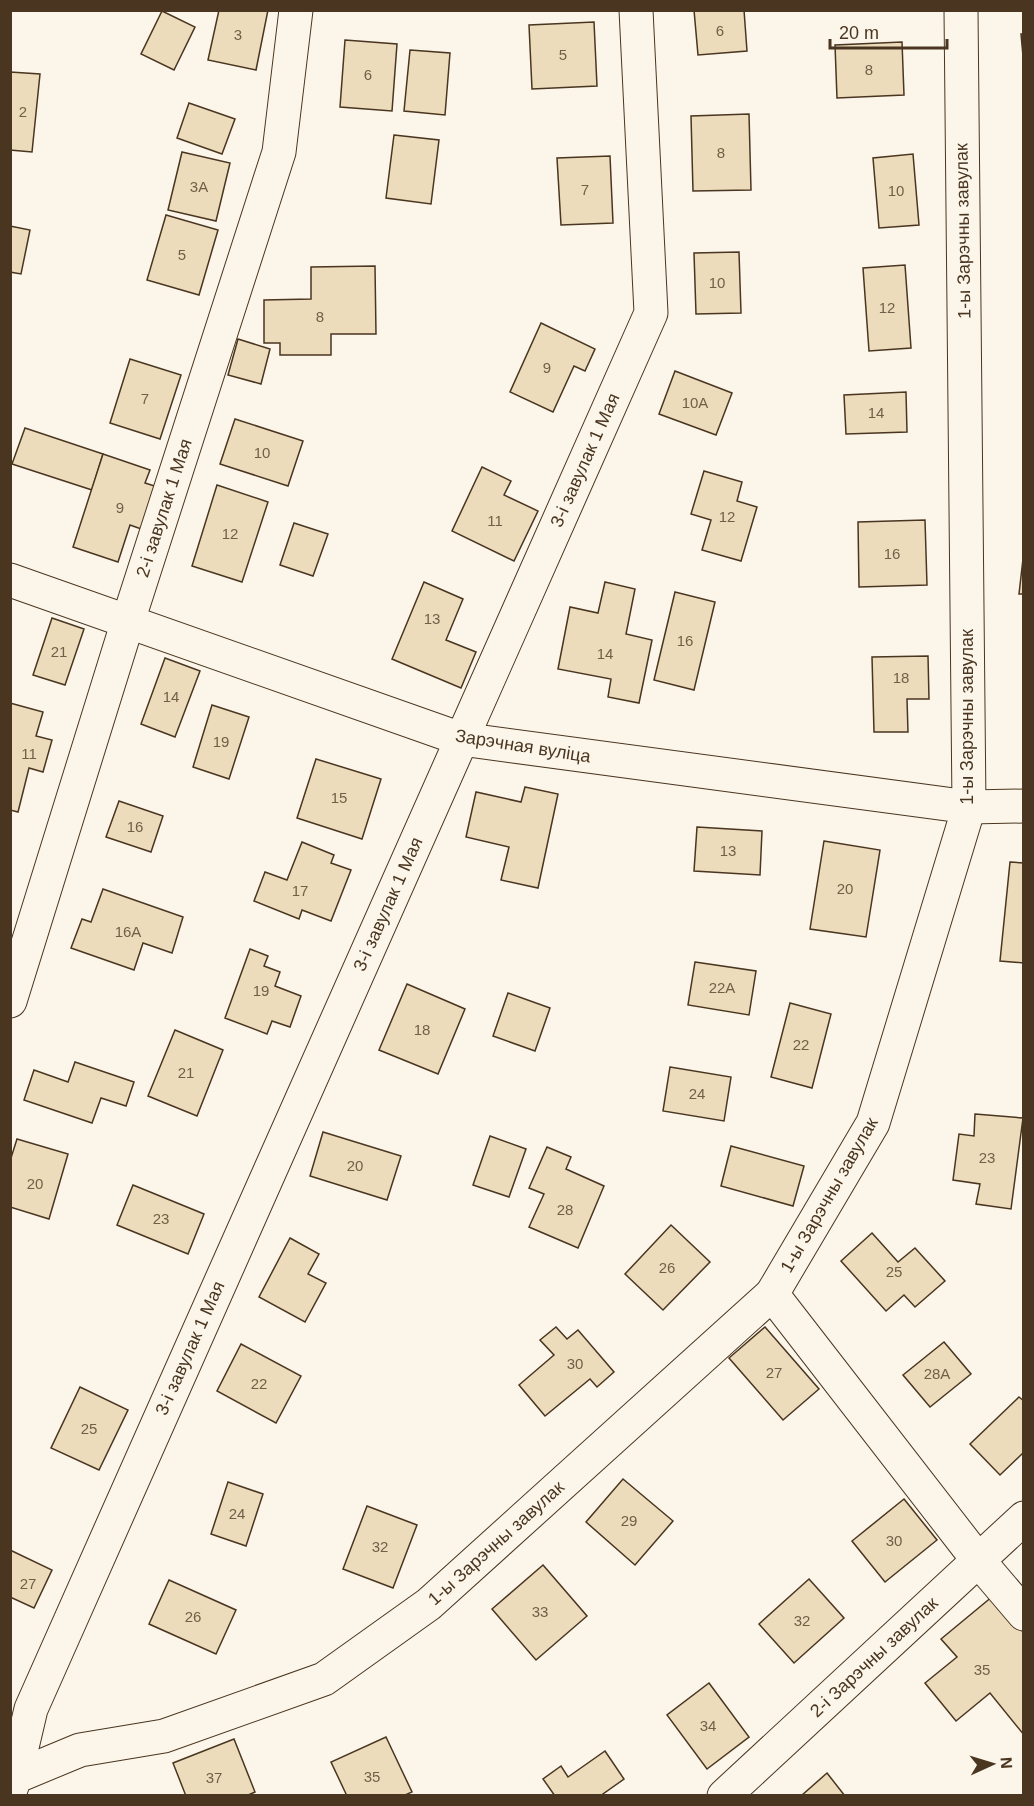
<svg xmlns="http://www.w3.org/2000/svg" width="1034" height="1806" font-family="Arial,sans-serif">
<style>
.building{fill:#ecdcbc;stroke:#4a3520;stroke-width:1.5}
.lines{fill:none;stroke-linecap:round;stroke-linejoin:round}
.street-casing{stroke:#4a3520;stroke-width:35}
.secondary-casing{stroke:#4a3520;stroke-width:35}
.street{stroke:#fbf6e9;stroke-width:33}
.secondary{stroke:#fbf6e9;stroke-width:33}
.labels{text-anchor:middle;stroke-width:4.5;stroke-linejoin:round;paint-order:stroke}
.number-label{font-size:15px;fill:#725f47}
.street-label{font-size:18px;fill:#4a3520;stroke:#fbf6e9}
</style>
<rect width="100%" height="100%" fill="#fbf6e9"/>
<!-- building -->
<g class="building">
<path d="M219,10H268L256,70L208,60Z"/>
<path d="M694,10H744L747,51L698,55Z"/>
<path d="M162,11L195,27L174,70L141,54Z"/>
<path d="M594,22L597,86L532,89L529,25Z"/>
<path d="M1021,34H1024V67Z"/>
<path d="M345,40L397,44L392,111L340,107Z"/>
<path d="M902,42L904,95L837,98L835,45Z"/>
<path d="M410,50L450,53L445,115L404,111Z"/>
<path d="M10,72L40,74L32,152L10,150Z"/>
<path d="M189,103L235,119L222,154L177,138Z"/>
<path d="M749,114L751,190L693,191L691,116Z"/>
<path d="M394,135L439,140L431,204L386,198Z"/>
<path d="M182,152L230,163L216,221L168,210Z"/>
<path d="M913,154L919,225L879,228L873,158Z"/>
<path d="M610,156L613,223L561,225L557,158Z"/>
<path d="M166,215L218,230L199,295L147,280Z"/>
<path d="M10,226L30,230L21,274L10,272Z"/>
<path d="M739,252L741,313L696,314L694,253Z"/>
<path d="M905,265L911,348L869,351L863,268Z"/>
<path d="M375,266L376,334H331V355H280V343H264V300L311,299V267Z"/>
<path d="M541,323L595,349L585,371L574,366L553,412L510,392Z"/>
<path d="M238,339L270,349L261,384L228,375Z"/>
<path d="M130,359L181,375L160,439L110,423Z"/>
<path d="M675,371L732,393L716,435L659,414Z"/>
<path d="M906,392L907,432L846,434L844,395Z"/>
<path d="M235,419L303,441L288,486L220,464Z"/>
<path d="M25,428L103,454L92,490L12,464Z"/>
<path d="M103,454L150,470L145,483L161,488L147,531L130,525L118,562L73,547Z"/>
<path d="M482,467L511,481L504,495L538,511L514,561L452,531Z"/>
<path d="M704,471L742,482L737,501L757,507L741,561L702,550L711,520L691,514Z"/>
<path d="M217,485L268,502L242,582L192,566Z"/>
<path d="M925,520L927,585L859,587L858,522Z"/>
<path d="M294,523L328,534L313,576L280,565Z"/>
<path d="M1024,550V594H1019Z"/>
<path d="M424,582L463,599L446,640L476,652L461,688L392,659Z"/>
<path d="M605,582L635,589L626,634L652,640L639,703L608,697L611,679L558,669L570,607L598,613Z"/>
<path d="M675,592L715,602L694,690L654,680Z"/>
<path d="M52,618L84,629L65,685L33,675Z"/>
<path d="M928,656L929,699H907L908,732H874L872,657Z"/>
<path d="M165,658L200,671L175,737L141,724Z"/>
<path d="M10,703L43,712L36,736L52,740L43,772L29,768L18,812L10,810Z"/>
<path d="M212,705L249,717L229,779L193,767Z"/>
<path d="M316,759L381,779L362,839L297,818Z"/>
<path d="M525,787L558,794L538,888L501,880L509,847L466,837L476,792L521,802Z"/>
<path d="M119,801L163,816L151,852L106,837Z"/>
<path d="M697,827L762,831L760,875L694,871Z"/>
<path d="M824,841L880,850L866,937L810,929Z"/>
<path d="M302,842L334,855L331,863L351,870L331,921L302,910L299,919L254,901L265,872L287,880Z"/>
<path d="M1010,862L1024,863V963L1000,961Z"/>
<path d="M103,889L183,917L172,953L143,943L134,970L71,948L82,919L91,922Z"/>
<path d="M250,949L268,956L264,966L280,972L275,986L301,996L290,1027L272,1021L267,1034L225,1018Z"/>
<path d="M695,962L756,971L749,1015L688,1005Z"/>
<path d="M407,984L465,1009L438,1074L379,1050Z"/>
<path d="M508,993L550,1008L535,1051L493,1036Z"/>
<path d="M790,1003L831,1014L812,1088L771,1077Z"/>
<path d="M175,1030L223,1050L197,1116L148,1096Z"/>
<path d="M75,1062L134,1082L126,1106L101,1098L92,1123L24,1100L34,1070L68,1082Z"/>
<path d="M670,1067L731,1077L724,1121L663,1111Z"/>
<path d="M975,1114L1023,1118L1011,1209L976,1204L980,1184L953,1180L959,1134L974,1136Z"/>
<path d="M323,1132L401,1156L387,1200L310,1176Z"/>
<path d="M490,1136L526,1149L509,1197L473,1185Z"/>
<path d="M17,1139L68,1154L49,1219L10,1207V1161Z"/>
<path d="M731,1146L804,1166L793,1206L721,1186Z"/>
<path d="M547,1147L571,1157L566,1169L604,1186L578,1248L529,1227L544,1194L529,1188Z"/>
<path d="M133,1185L204,1214L188,1254L117,1225Z"/>
<path d="M671,1225L710,1262L663,1310L625,1274Z"/>
<path d="M872,1233L898,1262L915,1248L945,1281L915,1307L904,1295L886,1311L841,1261Z"/>
<path d="M290,1238L319,1254L308,1274L326,1283L305,1322L259,1297Z"/>
<path d="M556,1327L567,1339L578,1330L614,1372L597,1387L590,1379L545,1416L519,1385L554,1355L540,1340Z"/>
<path d="M765,1327L819,1389L783,1420L729,1358Z"/>
<path d="M944,1342L971,1374L930,1407L903,1375Z"/>
<path d="M241,1344L301,1376L276,1423L217,1391Z"/>
<path d="M80,1387L128,1410L99,1470L51,1448Z"/>
<path d="M1019,1397L1024,1401V1452L1000,1475L970,1444Z"/>
<path d="M623,1479L673,1521L635,1565L586,1522Z"/>
<path d="M228,1482L263,1494L246,1546L211,1534Z"/>
<path d="M904,1499L937,1540L885,1582L852,1541Z"/>
<path d="M367,1506L417,1525L393,1588L343,1569Z"/>
<path d="M10,1550L52,1570L34,1608L10,1597Z"/>
<path d="M543,1565L587,1616L536,1660L492,1609Z"/>
<path d="M809,1579L844,1618L794,1663L759,1624Z"/>
<path d="M169,1580L236,1610L216,1654L149,1624Z"/>
<path d="M993,1596L1024,1633V1735L990,1693L956,1721L925,1683L957,1657L941,1639Z"/>
<path d="M709,1683L749,1737L707,1769L667,1715Z"/>
<path d="M386,1737L412,1792L403,1796H347L331,1762Z"/>
<path d="M234,1739L255,1792L246,1796H186L173,1763Z"/>
<path d="M605,1751L624,1779L600,1796H555L543,1779L561,1766L568,1777Z"/>
<path d="M827,1773L845,1796H801Z"/>
</g>
<g class="lines">
<!-- street casing -->
<g class="street-casing">
<g id="street">
<path d="M961,10L969,807"/>
<path d="M10,1001L128,621L279,152L296,10"/>
<path d="M772,1294L978,1560L1024,1614"/>
<path d="M10,1774L15,1777L31,1709L651,313L636,10"/>
<path d="M724,1796L1024,1518"/>
</g>
</g>
<!-- secondary casing -->
<g class="secondary-casing">
<g id="secondary">
<path d="M10,580L461,739L969,807L1024,806"/>
<path d="M10,1792L15,1777L80,1750L164,1736L324,1679L429,1604L772,1294L873,1123L969,807"/>
</g>
</g>
<!-- street -->
<use href="#street" class="street"/>
<!-- secondary -->
<use href="#secondary" class="secondary"/>
</g>
<g class="labels">
<!-- number labels -->
<g class="number-label">
<text x="720" y="36">6</text>
<text x="238" y="40">3</text>
<text x="563" y="60">5</text>
<text x="869" y="75">8</text>
<text x="368" y="80">6</text>
<text x="23" y="117">2</text>
<text x="721" y="158">8</text>
<text x="199" y="192">3А</text>
<text x="585" y="195">7</text>
<text x="896" y="196">10</text>
<text x="182" y="260">5</text>
<text x="717" y="288">10</text>
<text x="887" y="313">12</text>
<text x="320" y="322">8</text>
<text x="547" y="373">9</text>
<text x="145" y="404">7</text>
<text x="695" y="408">10А</text>
<text x="876" y="418">14</text>
<text x="262" y="458">10</text>
<text x="120" y="513">9</text>
<text x="727" y="522">12</text>
<text x="495" y="526">11</text>
<text x="230" y="539">12</text>
<text x="892" y="559">16</text>
<text x="432" y="624">13</text>
<text x="685" y="646">16</text>
<text x="59" y="657">21</text>
<text x="605" y="659">14</text>
<text x="901" y="683">18</text>
<text x="171" y="702">14</text>
<text x="221" y="747">19</text>
<text x="29" y="759">11</text>
<text x="339" y="803">15</text>
<text x="135" y="832">16</text>
<text x="728" y="856">13</text>
<text x="845" y="894">20</text>
<text x="300" y="896">17</text>
<text x="128" y="937">16А</text>
<text x="722" y="993">22А</text>
<text x="261" y="996">19</text>
<text x="422" y="1035">18</text>
<text x="801" y="1050">22</text>
<text x="186" y="1078">21</text>
<text x="697" y="1099">24</text>
<text x="987" y="1163">23</text>
<text x="355" y="1171">20</text>
<text x="35" y="1189">20</text>
<text x="565" y="1215">28</text>
<text x="161" y="1224">23</text>
<text x="667" y="1273">26</text>
<text x="894" y="1277">25</text>
<text x="575" y="1369">30</text>
<text x="774" y="1378">27</text>
<text x="937" y="1379">28А</text>
<text x="259" y="1389">22</text>
<text x="89" y="1434">25</text>
<text x="237" y="1519">24</text>
<text x="629" y="1526">29</text>
<text x="894" y="1546">30</text>
<text x="380" y="1552">32</text>
<text x="28" y="1589">27</text>
<text x="540" y="1617">33</text>
<text x="193" y="1622">26</text>
<text x="802" y="1626">32</text>
<text x="982" y="1675">35</text>
<text x="708" y="1731">34</text>
<text x="372" y="1782">35</text>
<text x="214" y="1783">37</text>
</g>
<!-- street labels -->
<g class="street-label">
<text transform="translate(963 231) rotate(-91)" y="6">1-ы Зарэчны завулак</text>
<text transform="translate(585 460) rotate(-66)" y="6">3-і завулак 1 Мая</text>
<text transform="translate(164 508) rotate(-72)" y="6">2-і завулак 1 Мая</text>
<text transform="translate(967 717) rotate(-90)" y="6">1-ы Зарэчны завулак</text>
<text transform="translate(523 746) rotate(9)" y="6">Зарэчная вуліца</text>
<text transform="translate(388 904) rotate(-66)" y="6">3-і завулак 1 Мая</text>
<text transform="translate(829 1195) rotate(-60)" y="6">1-ы Зарэчны завулак</text>
<text transform="translate(190 1348) rotate(-66)" y="6">3-і завулак 1 Мая</text>
<text transform="translate(496 1543) rotate(-42)" y="6">1-ы Зарэчны завулак</text>
<text transform="translate(874 1657) rotate(-43)" y="6">2-і Зарэчны завулак</text>
</g>
</g>
<!-- border -->
<rect width="1034" height="1806" fill="none" stroke="#4a3520" stroke-width="24"/>
<!-- north arrow -->
<g transform="translate(992 1764) rotate(86)" stroke="#fbf6e9" stroke-width="4.5" paint-order="stroke">
<path d="M0-4.5L10 22L0 15L-10 22Z" fill="#4a3520"/>
<text y="-9" font-size="16" font-weight="bold" text-anchor="middle" fill="#4a3520">N</text>
</g>
<!-- scale -->
<path d="M830 39v9h117v-9" fill="none" stroke="#4a3520" stroke-width="3"/>
<text x="839" y="39" font-size="18" fill="#4a3520" stroke="#fbf6e9" stroke-width="4.5" paint-order="stroke">20 m</text>
</svg>
